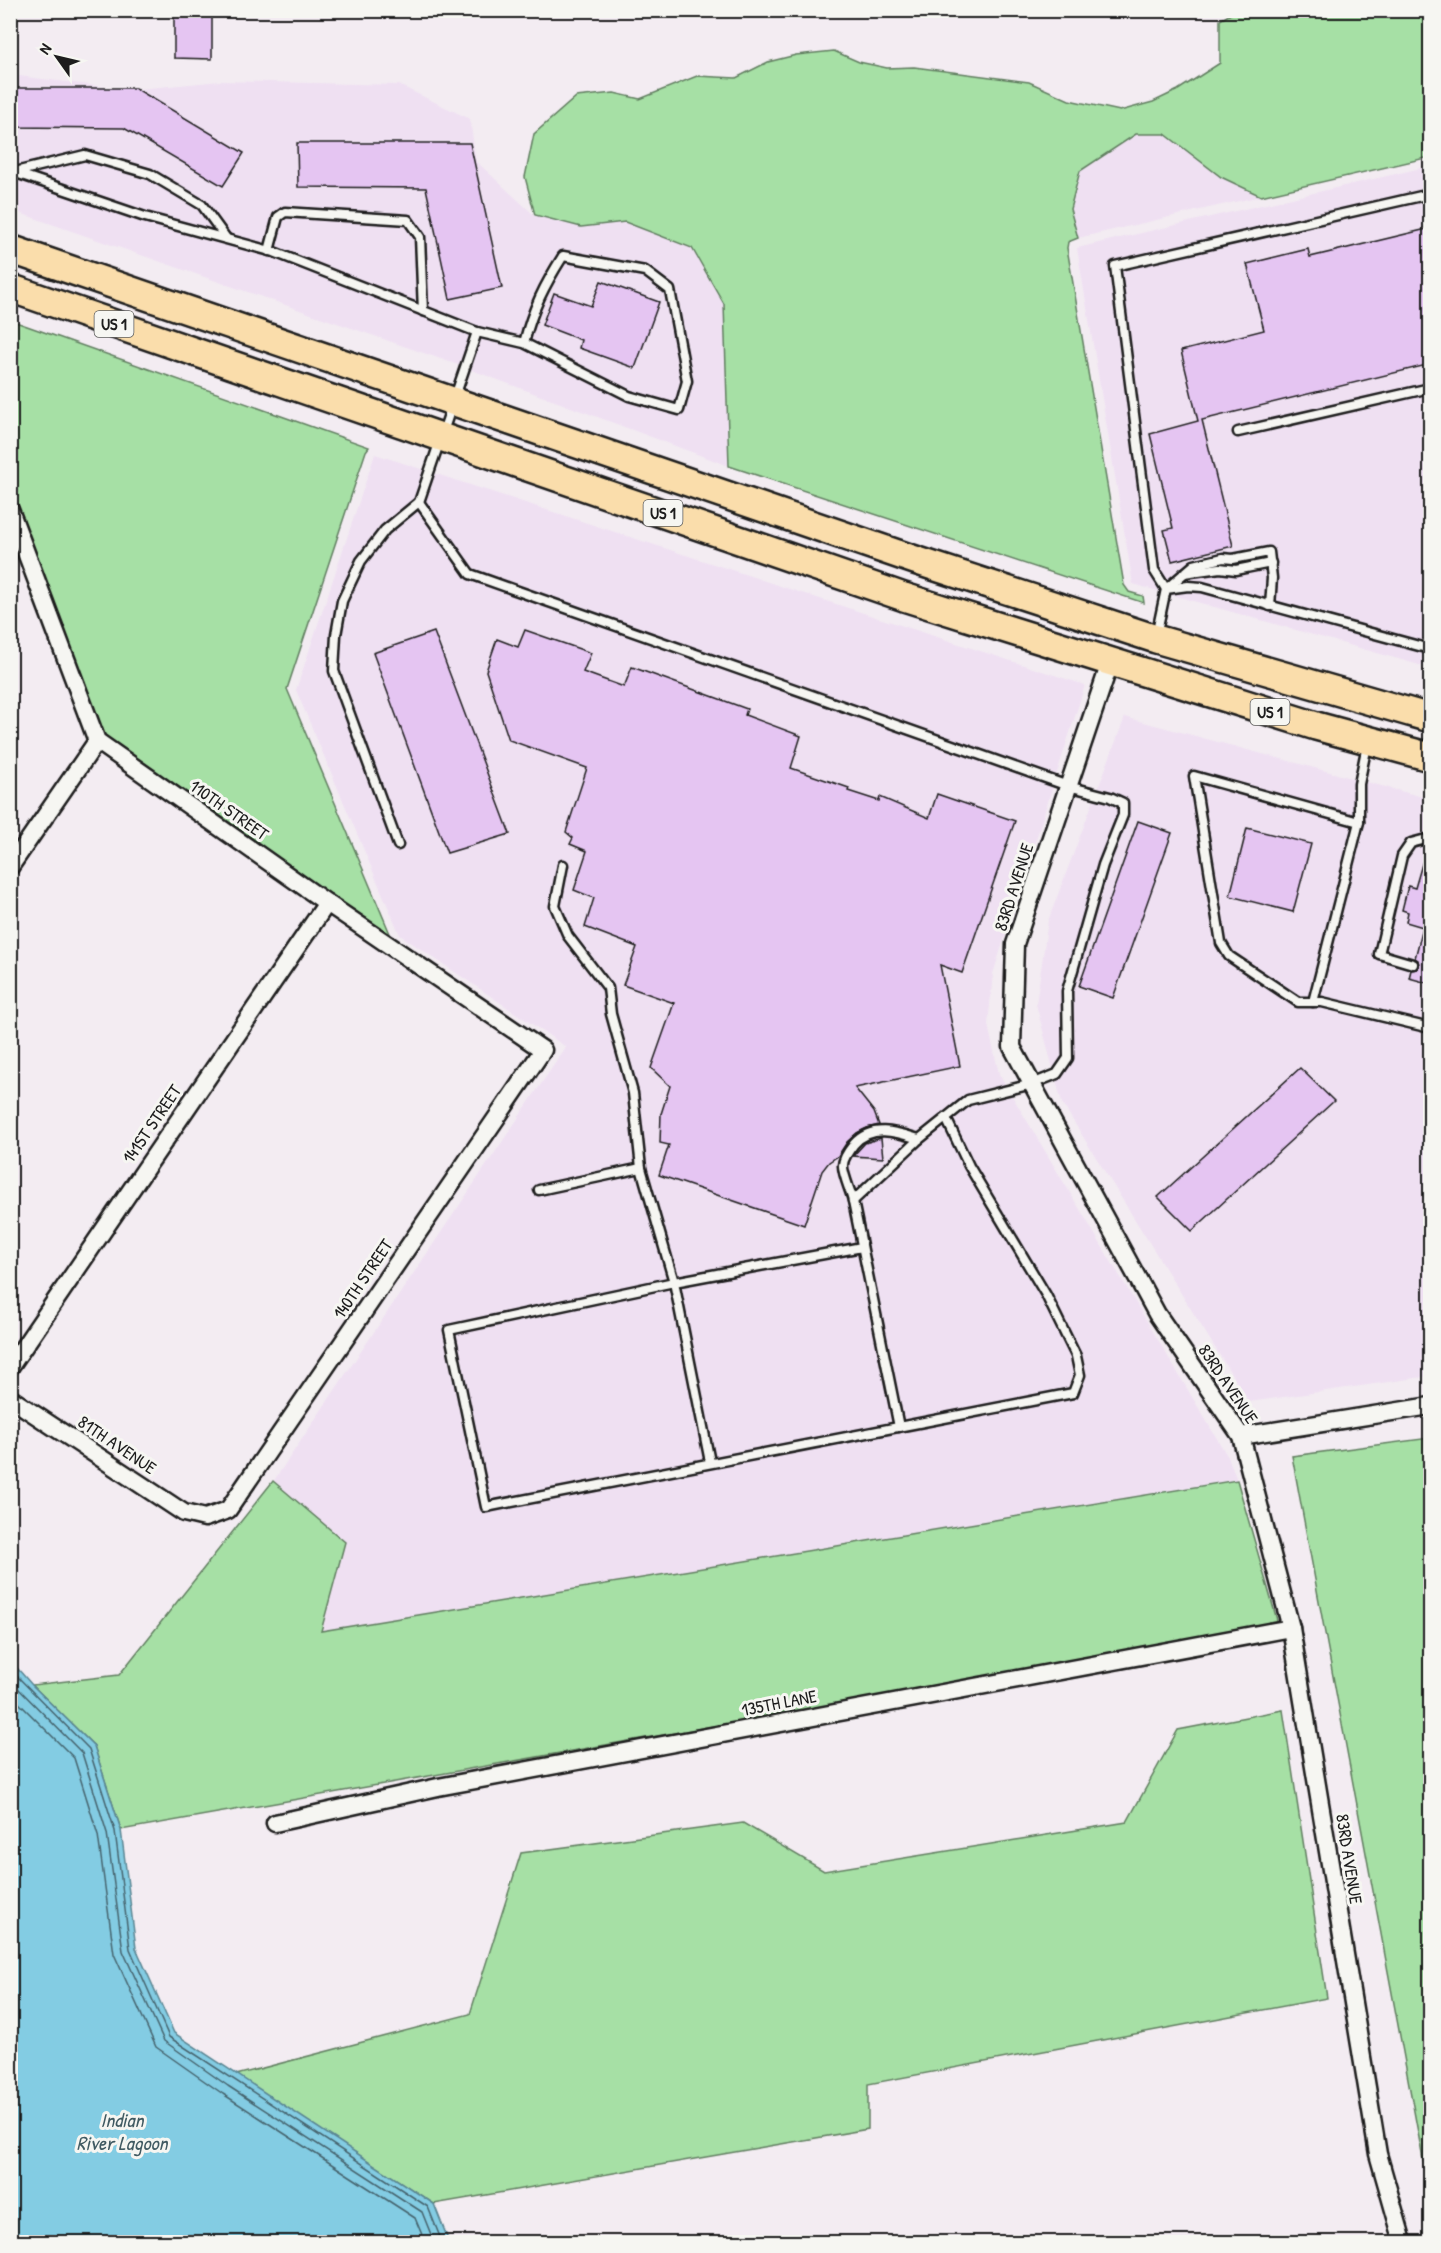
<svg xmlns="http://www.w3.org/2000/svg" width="1441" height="2253" font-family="'Patrick Hand',sans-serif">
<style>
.built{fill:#efe0f2}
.green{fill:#a6e0a5;stroke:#617e60;stroke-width:1.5}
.water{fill:#83cce3;stroke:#5a8693;stroke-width:1.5}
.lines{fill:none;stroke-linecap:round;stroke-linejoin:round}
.shore{stroke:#45626c;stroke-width:1.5}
.building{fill:#e5c5f2;stroke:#1c1c1c;stroke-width:1.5}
.service-casing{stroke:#1c1c1c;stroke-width:13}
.minor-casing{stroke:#1c1c1c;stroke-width:21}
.primary-casing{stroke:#1c1c1c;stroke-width:32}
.service{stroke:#f6f6f2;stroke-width:8}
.minor{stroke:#f6f6f2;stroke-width:16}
.primary{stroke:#faddab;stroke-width:27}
.labels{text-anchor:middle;stroke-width:6;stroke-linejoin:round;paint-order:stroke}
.shield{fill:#f6f6f2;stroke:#5d5d5c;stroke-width:1.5}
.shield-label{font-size:16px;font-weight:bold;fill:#1c1c1c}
.street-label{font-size:18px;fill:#1c1c1c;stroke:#f6f6f2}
.water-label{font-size:20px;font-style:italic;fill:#405a62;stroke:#f6f6f2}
</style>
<rect width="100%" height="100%" fill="#f3ecf2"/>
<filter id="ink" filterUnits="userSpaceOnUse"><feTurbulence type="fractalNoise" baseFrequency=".0167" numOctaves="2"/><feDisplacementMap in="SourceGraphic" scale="12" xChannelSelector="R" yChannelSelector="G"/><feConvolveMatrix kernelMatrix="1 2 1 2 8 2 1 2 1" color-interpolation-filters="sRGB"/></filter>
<g filter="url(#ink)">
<!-- built -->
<g class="built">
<path d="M11,75L129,90L220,81L399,85L470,119L476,161L534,215L581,227L625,222L692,247L724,304L729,466L461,366L11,210Z"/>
<path d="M1135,134H1165L1221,177L1261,196L1078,238L1070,209L1080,171Z"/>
<path d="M1430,166V668L1133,584L1077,248Z"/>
<path d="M375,454L1085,685L993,974L988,1025L999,1074L1228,1457L1237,1480L320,1631L345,1542L273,1482L566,1047L400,935L296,690Z"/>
<path d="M1125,717L1430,799V1376L1249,1402L1062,1103L1036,1004L1048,921Z"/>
</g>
<!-- green -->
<g class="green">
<path d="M1236,11H1430V157L1261,196L1221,177L1165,134H1136L1080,171L1070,209L1078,238L1068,242L1067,248L1124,585L1129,592L1143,596L1144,603L729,466L724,304L692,248L625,222L581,227L535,215L525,177L534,134L576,97L614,93L640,99L697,76L736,78L768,62L796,55L834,51L859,62L887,68L914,67L1029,82L1069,100L1120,111L1153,102L1178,90L1220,63V20Z"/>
<path d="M10,320L369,447L366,451L287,689L391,936L355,920L102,747L11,487Z"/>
<path d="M1430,1438V2197L1292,1456Z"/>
<path d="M1237,1480L1279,1627L121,1830L94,1746L32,1685L119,1675L273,1481L345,1542L321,1631Z"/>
<path d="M1283,1710L1327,1998L868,2084V2129L434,2204L236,2075L470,2014L521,1853L743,1823L824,1871L1127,1822L1178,1730Z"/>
</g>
<!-- water -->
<path class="water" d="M10,1660L32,1685L94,1746L121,1830L136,1948L174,2033L434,2204L449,2242H11Z"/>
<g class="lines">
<!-- shore -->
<g class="shore">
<path d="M10,1669L89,1749L115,1831L130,1949L169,2037L428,2207L442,2242"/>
<path d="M10,1680L82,1753L107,1833L123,1951L164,2041L228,2086L422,2212L434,2242"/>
<path d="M10,1694L74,1758L98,1835L114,1954L156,2047L223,2094L415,2218L425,2242"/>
</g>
</g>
<!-- building -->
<g class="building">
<path d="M174,13L212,14V59L174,58Z"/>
<path d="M10,88H135L244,153L223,186L124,128L10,127Z"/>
<path d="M297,143H470L502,288L450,299L426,188L298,187Z"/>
<path d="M1431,228V364L1202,420L1233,546L1172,561L1164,530L1173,528L1150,434L1198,421L1181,351L1264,330L1247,264L1308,249L1310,257Z"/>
<path d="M601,281L659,302L635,368L579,348L581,340L542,325L554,293L591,306Z"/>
<path d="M525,630L591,653L583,672L624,687L632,667L747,709L745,715L801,736L791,768L849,788L848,791L879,801L880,797L929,818L937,794L1015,821L962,973L940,965L960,1066L855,1088L874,1112L879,1125L867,1128L857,1133L847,1142L838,1156L829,1162L822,1171L804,1225L659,1175L669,1145L660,1143L661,1114L670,1086L651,1068L674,1003L623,985L637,947L585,927L594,898L574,890L587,851L570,844L573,838L566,832L587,768L509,740L486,671L497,639L518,647Z"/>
<path d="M434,632L510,834L447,853L373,653Z"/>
<path d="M1138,821L1172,833L1113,998L1079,986Z"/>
<path d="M1247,828L1311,844L1293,912L1230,896Z"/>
<path d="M1426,850L1431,851V984L1409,978L1411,970L1417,969L1419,965L1418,960L1415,958L1423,927L1406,922L1408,912L1402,910L1408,886L1415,888Z"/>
<path d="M1300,1068L1334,1101L1192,1231L1158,1197Z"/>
<path d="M881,1138L883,1158L853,1156L865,1143Z"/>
</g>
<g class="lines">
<!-- service casing -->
<g class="service-casing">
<g id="service">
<path d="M10,171L145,217L274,252L477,332L419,502L385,530L361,561L342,601L336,635L334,671L398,845"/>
<path d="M15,172L85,155L150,174L202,205L226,238"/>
<path d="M269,251L278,217L285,212L408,220L420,237L423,311"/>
<path d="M477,332L524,343L629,396L679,410L687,381L670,290L645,271L563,256C544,286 533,308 524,343"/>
<path d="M1238,432L1430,388"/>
<path d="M419,502L470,574L1068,786L1110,797L1123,803V815L1103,865L1067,991L1068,1058L1057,1074L1032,1084L968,1100L917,1141L853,1201"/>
<path d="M1184,573L1220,568L1236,570L1271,563"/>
<path d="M1270,606L1272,578L1269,552L1233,559L1223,558L1194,565L1166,589L1154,570L1115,266L1430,194"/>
<path d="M1156,636L1166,589L1188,586L1202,587L1430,649"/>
<path d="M1359,822L1194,776L1221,943L1229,956L1298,1002H1322L1430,1028"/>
<path d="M563,865L555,906L568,936L608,988L611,1014L633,1093L641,1168L674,1282L710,1462"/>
<path d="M1413,964L1379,954L1402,856L1411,843L1430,838"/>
<path d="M1313,1002L1359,822V784L1367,745"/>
<path d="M539,1190L641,1168"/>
<path d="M862,1247L674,1282L449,1330L486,1507L1073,1393L1080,1375L1076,1356L1046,1295L969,1166L946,1118"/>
<path d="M899,1427L853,1201C851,1192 842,1173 843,1165C843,1158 850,1149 854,1144C872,1124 896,1132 919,1139"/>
</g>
</g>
<!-- minor casing -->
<g class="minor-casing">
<g id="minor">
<path d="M10,510L97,741L327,903L543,1050L228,1510L205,1518L184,1513L10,1398"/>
<path d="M1110,663L1015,944L1012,1047L1157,1314L1241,1436L1291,1628L1378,2154L1403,2242"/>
<path d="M10,867L97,741"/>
<path d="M10,1367L327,903"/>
<path d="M1241,1436L1430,1406"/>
<path d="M275,1823L438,1787L1291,1628"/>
</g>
</g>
<!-- primary casing -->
<g class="primary-casing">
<g id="primary">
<path d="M10,249L915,560L1156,639L1430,718"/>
<path d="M10,288L904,597L1316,726L1430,757"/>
</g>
</g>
<!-- service -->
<use href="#service" class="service"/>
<!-- minor -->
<use href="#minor" class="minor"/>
<!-- primary -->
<use href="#primary" class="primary"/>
</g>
</g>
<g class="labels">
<!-- shield labels -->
<g class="shield">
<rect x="94.5" y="311" width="39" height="26" rx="4.5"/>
<rect x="643.5" y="500" width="39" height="26" rx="4.5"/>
<rect x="1250.5" y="699" width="39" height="26" rx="4.5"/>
</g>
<g class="shield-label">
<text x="114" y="330">US 1</text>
<text x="663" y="519">US 1</text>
<text x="1270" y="718">US 1</text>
</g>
<!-- street labels -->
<g class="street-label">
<text transform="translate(229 810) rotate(35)" y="6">110TH STREET</text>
<text transform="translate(1014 887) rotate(-72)" y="6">83RD AVENUE</text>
<text transform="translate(152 1124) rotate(-56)" y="6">141ST STREET</text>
<text transform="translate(363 1279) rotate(-56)" y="6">140TH STREET</text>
<text transform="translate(1228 1384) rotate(56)" y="6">83RD AVENUE</text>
<text transform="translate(117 1445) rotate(34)" y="6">81TH AVENUE</text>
<text transform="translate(779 1703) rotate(-11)" y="6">135TH LANE</text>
<text transform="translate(1349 1859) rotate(81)" y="6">83RD AVENUE</text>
</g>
<!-- water labels -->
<g class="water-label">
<text x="122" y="2127">Indian<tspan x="122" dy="23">River Lagoon</tspan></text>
</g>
</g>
<!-- margin -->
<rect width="1441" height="2253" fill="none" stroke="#f6f6f2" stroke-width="36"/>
<rect x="18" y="18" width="1405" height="2217" fill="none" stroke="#1c1c1c" stroke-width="2" filter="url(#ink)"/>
<!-- north arrow -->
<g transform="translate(57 57) rotate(304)" stroke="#f6f6f2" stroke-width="4.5" paint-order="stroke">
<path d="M0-4.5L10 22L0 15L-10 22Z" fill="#1c1c1c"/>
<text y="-9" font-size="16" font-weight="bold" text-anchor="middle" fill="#1c1c1c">N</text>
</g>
</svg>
